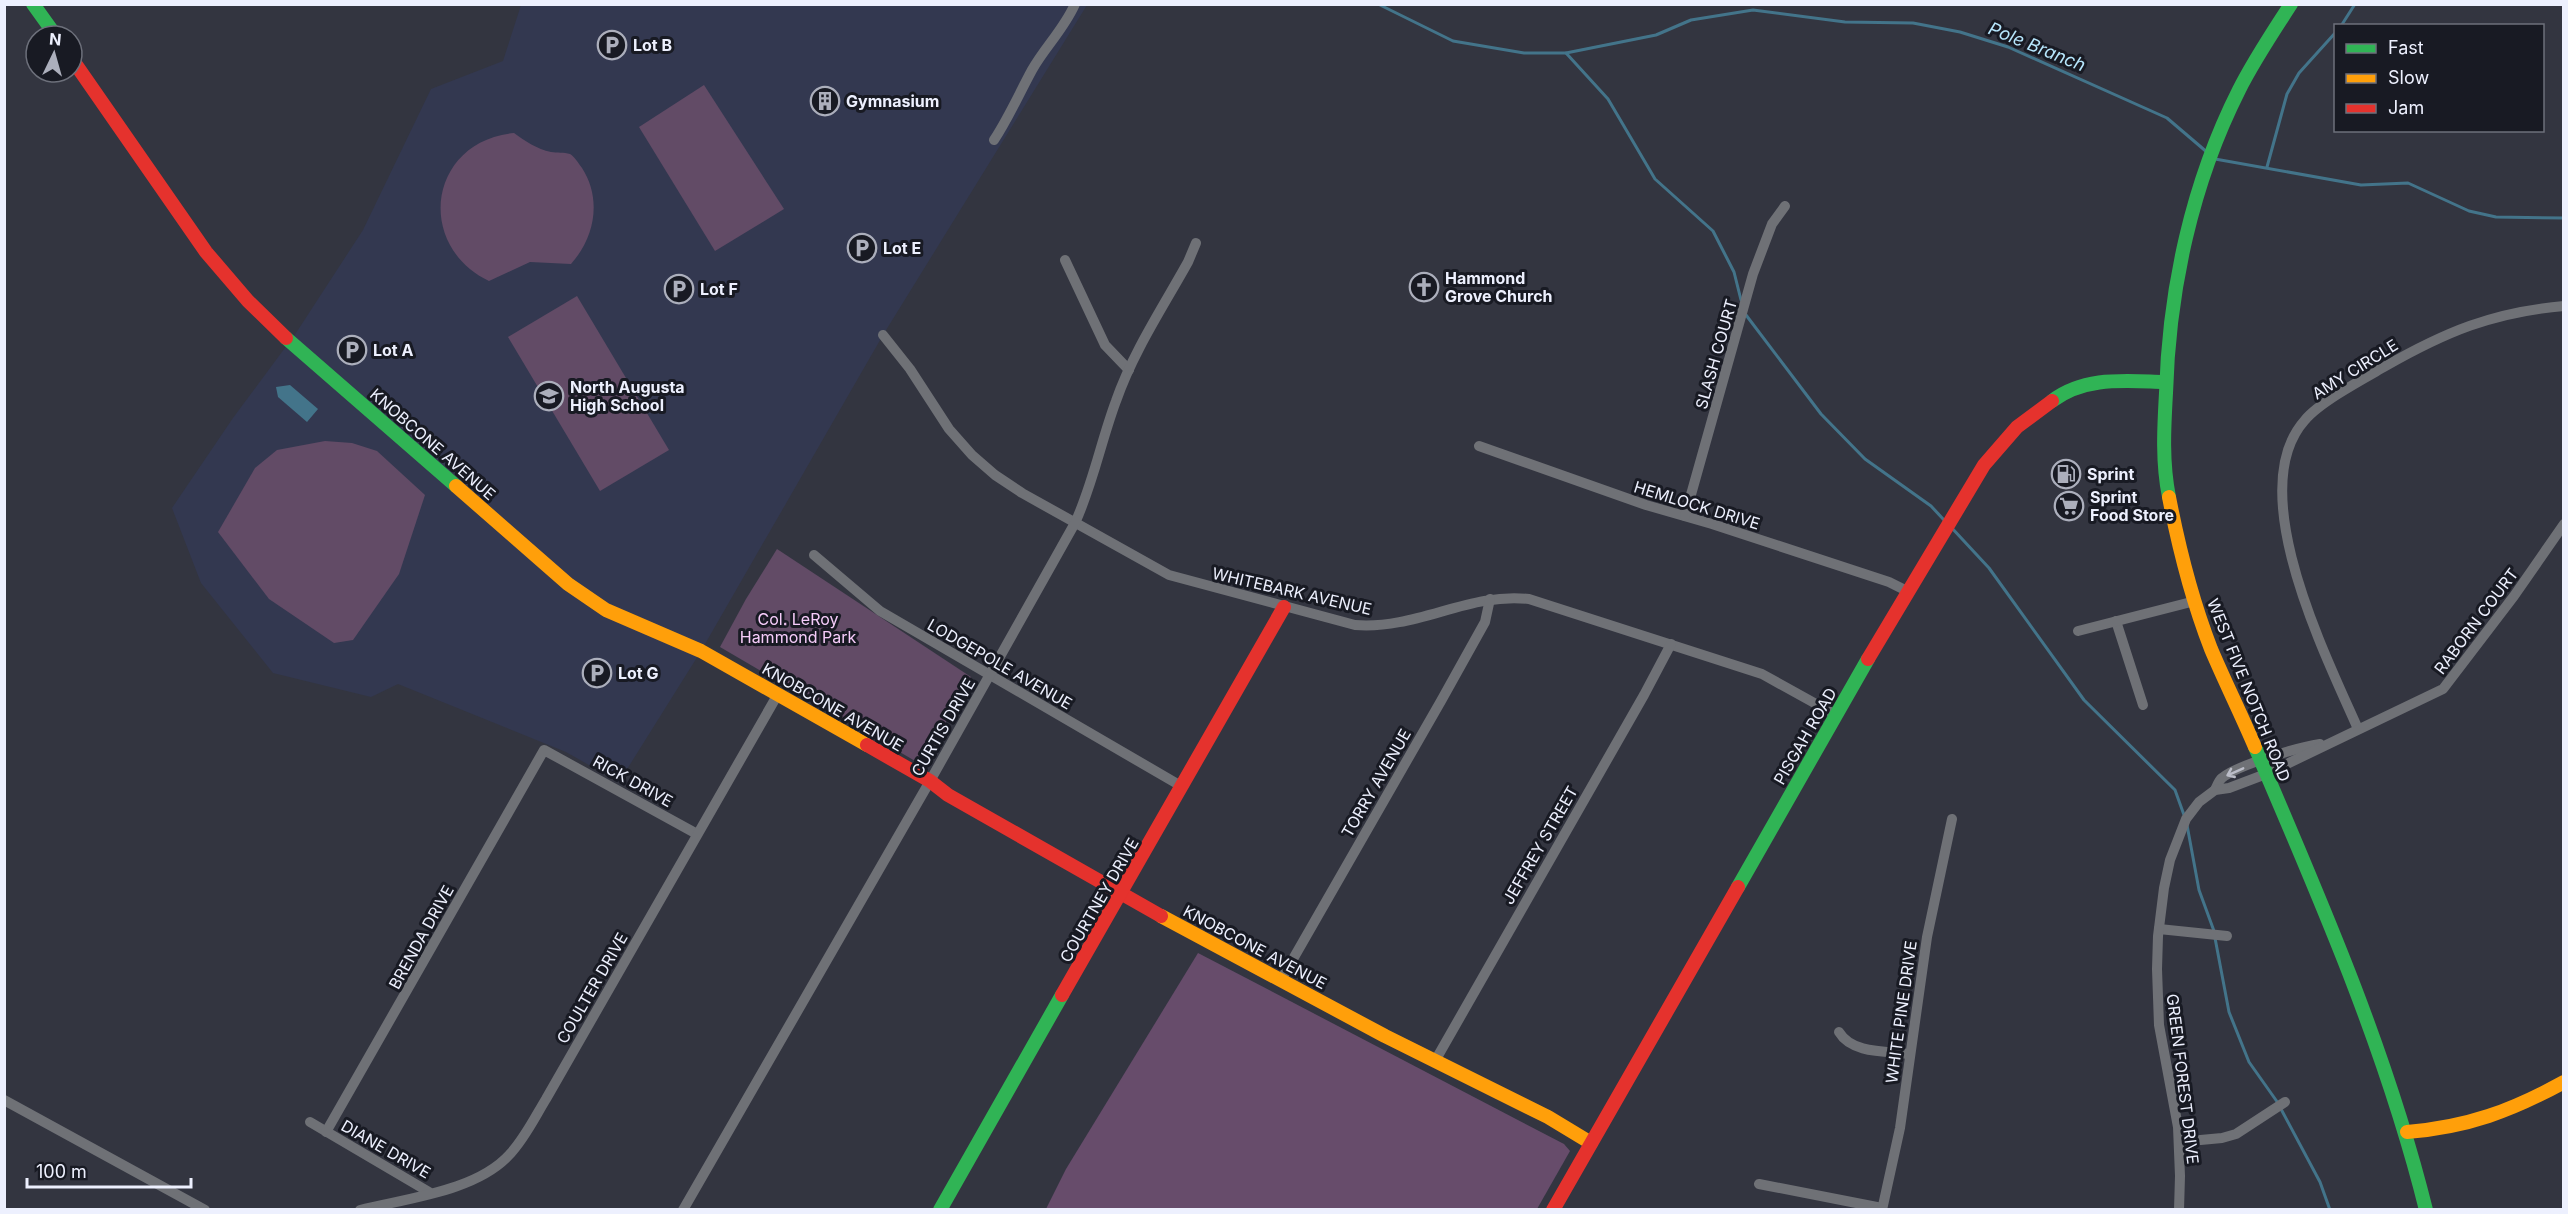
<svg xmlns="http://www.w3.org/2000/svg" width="2568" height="1214" font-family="Inter,sans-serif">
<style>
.built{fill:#333850}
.green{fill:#624b66}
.forest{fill:#674c6b}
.water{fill:#43748a}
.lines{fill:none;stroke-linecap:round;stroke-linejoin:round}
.stream{stroke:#43748a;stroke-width:3}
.street{stroke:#6f7176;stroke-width:10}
.fast{stroke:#30b455;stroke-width:14}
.slow{stroke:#ff9f0a;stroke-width:14}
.jam{stroke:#e5322d;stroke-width:14}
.oneway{stroke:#bbbdc8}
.labels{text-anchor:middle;stroke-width:6;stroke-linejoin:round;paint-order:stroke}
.poi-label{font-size:16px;font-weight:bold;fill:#edf0fe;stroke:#181a23;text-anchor:start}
.street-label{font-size:16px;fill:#edf0fe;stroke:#181a23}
.park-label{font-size:16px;fill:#f6ccfa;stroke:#181a23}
.water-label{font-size:18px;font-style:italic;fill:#b7e7fd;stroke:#181a23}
</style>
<rect width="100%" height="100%" fill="#333540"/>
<!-- built -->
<path class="built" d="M521,5H1087L883,335L701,651L619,782L566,752L398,684L371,697L273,673L201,583L172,508L233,418L296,333L363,230L431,89L503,61Z"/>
<!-- green -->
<g class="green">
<path d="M704,85L784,209L715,251L639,127Z"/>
<path d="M514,133C525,141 537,149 551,152C557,153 564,152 570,154C574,156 579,164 582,168C602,199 595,237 571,264L530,262L489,281C414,245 429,141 514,133Z"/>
<path d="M577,296L669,450L600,491L508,337Z"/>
<path d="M325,441L352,443L377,451L425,495L399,574L353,640L334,643L269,599L218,532L255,468L277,450Z"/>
<path d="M777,549L971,677L922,765L720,647L746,599Z"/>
</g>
<!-- forest -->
<path class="forest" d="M1198,953L1564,1144L1570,1151L1537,1209H1046L1066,1169Z"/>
<!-- water -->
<path class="water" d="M290,385L318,409L307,422L278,397L276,387Z"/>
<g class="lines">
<!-- stream -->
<g class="stream">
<path d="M1378,4L1453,41L1524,53H1566L1656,35L1691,20L1753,10L1845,22L1913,23L1960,32L2008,47L2167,118L2208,153"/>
<path d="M2341,26L2355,4"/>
<path d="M1566,53L1608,99L1655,179L1713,231L1734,272L1741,300"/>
<path d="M2215,159L2361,185L2408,183L2469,211L2496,217L2564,218"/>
<path d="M2267,167L2287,94L2299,73L2336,32"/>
<path d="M1746,315L1821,414L1865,459L1931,506L1944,520"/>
<path d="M1950,526L1989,568L2084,700L2175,790L2184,815"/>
<path d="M2187,825L2199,890L2214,931"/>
<path d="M2215,938L2229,1012L2249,1062L2278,1103"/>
<path d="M2281,1109L2320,1182L2330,1210"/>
</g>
<!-- street -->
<g class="street">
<path d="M994,140C1009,117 1019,94 1032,70C1045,47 1064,29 1075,4"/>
<path d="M1065,260L1105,345L1129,370"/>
<path d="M883,335L910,369L949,429L972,455L995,475L1022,493L1169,575L1355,625C1417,630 1469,592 1529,599L1762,674L1836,715"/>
<path d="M1479,446L1646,505L1712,524L1889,582L1907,591"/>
<path d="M1685,516L1753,274L1772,224L1785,206"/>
<path d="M814,555L880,611L1181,786"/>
<path d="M2116,621L2143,705"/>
<path d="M2078,631L2195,601"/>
<path d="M2358,729C2326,656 2242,490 2305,420C2320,402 2363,379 2384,367C2445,332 2493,312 2564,306"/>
<path d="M2215,790C2217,786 2219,780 2222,778C2237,765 2300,747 2320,744"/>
<path d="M2159,929L2227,936"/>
<path d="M1281,980L1441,701L1485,622L1490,599"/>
<path d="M1839,1032C1852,1054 1887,1051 1910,1054"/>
<path d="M1435,1061L1644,695L1671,644"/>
<path d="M4,1100L205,1210"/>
<path d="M310,1122L429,1192"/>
<path d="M326,1132L544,750L697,834"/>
<path d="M2179,1142L2222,1138L2236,1134L2285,1102"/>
<path d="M1759,1184L1882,1208"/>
<path d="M360,1210C408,1198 477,1191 510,1154C525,1138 535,1117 546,1099L778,694"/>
<path d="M683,1210L930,781L1075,523C1093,484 1101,441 1116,401C1133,352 1163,307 1188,262L1196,243"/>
<path d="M1882,1210L1900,1128L1927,937L1952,819"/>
<path d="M2179,1210L2180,1176L2178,1127L2159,1025L2157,969L2158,936L2164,888L2170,860L2186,819L2199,802L2215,790L2229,788L2266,774L2443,689L2514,596L2564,524"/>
</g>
<!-- fast -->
<g class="fast">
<path d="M33,4L56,36"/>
<path d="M286,338L456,486"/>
<path d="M2052,401C2085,376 2125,381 2164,382"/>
<path d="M2169,497C2162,462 2164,428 2166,393C2169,289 2192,183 2239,90C2254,60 2273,32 2291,4"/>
<path d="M2255,747C2320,899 2386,1049 2426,1210"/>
<path d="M1738,887L1868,659"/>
<path d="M940,1210L1062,995"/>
</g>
<!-- slow -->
<g class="slow">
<path d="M456,486L568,584L606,610L701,651L867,745"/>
<path d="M2169,497C2179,549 2192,600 2211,649C2225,682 2241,714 2255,747"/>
<path d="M1161,916L1385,1036L1548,1117L1591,1143"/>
<path d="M2407,1132C2468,1127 2511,1111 2564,1082"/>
</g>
<!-- jam -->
<g class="jam">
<path d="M72,59L206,252L248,301L286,338"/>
<path d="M1868,659L1984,465L2017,427L2052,401"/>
<path d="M867,745L930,781L948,795L1161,916"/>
<path d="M1062,995L1284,607"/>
<path d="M1553,1210L1738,887"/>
</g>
</g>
<!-- one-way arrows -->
<defs><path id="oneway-shaft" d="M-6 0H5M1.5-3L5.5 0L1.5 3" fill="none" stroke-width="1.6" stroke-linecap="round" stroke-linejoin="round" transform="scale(1.5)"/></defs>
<use class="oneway" href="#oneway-shaft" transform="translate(2235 772) rotate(156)"/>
<!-- icons -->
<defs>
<g id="parking-ring" transform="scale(1.5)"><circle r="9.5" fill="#181a23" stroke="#acafbc" stroke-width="1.5"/><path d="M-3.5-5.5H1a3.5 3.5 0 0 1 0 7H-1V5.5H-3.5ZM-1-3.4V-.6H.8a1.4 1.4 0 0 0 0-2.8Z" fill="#acafbc"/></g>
<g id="building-ring" transform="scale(1.5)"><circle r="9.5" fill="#181a23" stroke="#acafbc" stroke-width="1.5"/><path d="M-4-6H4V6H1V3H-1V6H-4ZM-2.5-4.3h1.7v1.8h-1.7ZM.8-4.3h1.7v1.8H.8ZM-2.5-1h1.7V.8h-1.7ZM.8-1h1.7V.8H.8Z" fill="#acafbc"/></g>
<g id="church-ring" transform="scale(1.5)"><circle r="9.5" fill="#181a23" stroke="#acafbc" stroke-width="1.5"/><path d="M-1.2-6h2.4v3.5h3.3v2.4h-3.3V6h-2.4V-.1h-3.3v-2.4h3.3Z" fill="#acafbc"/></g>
<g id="school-ring" transform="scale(1.5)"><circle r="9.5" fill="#181a23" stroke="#acafbc" stroke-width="1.5"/><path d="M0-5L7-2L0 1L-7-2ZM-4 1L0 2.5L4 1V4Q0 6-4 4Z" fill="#acafbc"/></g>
<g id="fuel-ring" transform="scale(1.5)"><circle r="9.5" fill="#181a23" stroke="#acafbc" stroke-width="1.5"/><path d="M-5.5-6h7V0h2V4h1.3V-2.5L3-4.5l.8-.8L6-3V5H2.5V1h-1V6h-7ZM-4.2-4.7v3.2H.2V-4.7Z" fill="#acafbc"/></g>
<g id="supermarket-ring" transform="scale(1.5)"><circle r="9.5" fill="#181a23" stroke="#acafbc" stroke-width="1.5"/><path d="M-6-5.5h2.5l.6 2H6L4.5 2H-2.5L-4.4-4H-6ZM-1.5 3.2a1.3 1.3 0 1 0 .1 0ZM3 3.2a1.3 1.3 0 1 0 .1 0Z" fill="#acafbc"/></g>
</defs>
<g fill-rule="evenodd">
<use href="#parking-ring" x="612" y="45"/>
<use href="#building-ring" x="825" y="101"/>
<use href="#parking-ring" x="862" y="248"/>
<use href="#church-ring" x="1424" y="287"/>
<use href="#parking-ring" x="679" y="289"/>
<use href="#parking-ring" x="352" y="350"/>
<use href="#school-ring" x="549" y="396"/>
<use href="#fuel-ring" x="2066" y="474"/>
<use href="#supermarket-ring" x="2069" y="506"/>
<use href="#parking-ring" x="597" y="673"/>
</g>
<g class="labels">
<!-- poi labels -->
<g class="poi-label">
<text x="633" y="51">Lot B</text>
<text x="846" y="107">Gymnasium</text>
<text x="883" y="254">Lot E</text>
<text x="1445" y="284">Hammond<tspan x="1445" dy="18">Grove Church</tspan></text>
<text x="700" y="295">Lot F</text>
<text x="373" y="356">Lot A</text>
<text x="570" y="393">North Augusta<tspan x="570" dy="18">High School</tspan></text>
<text x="2087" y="480">Sprint</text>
<text x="2090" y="503">Sprint<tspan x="2090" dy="18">Food Store</tspan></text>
<text x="618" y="679">Lot G</text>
</g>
<!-- street labels -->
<g class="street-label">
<text transform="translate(1716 354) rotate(-74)" y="6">SLASH COURT</text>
<text transform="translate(2355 369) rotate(-32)" y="6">AMY CIRCLE</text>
<text transform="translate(433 444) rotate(41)" y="6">KNOBCONE AVENUE</text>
<text transform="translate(1697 505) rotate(17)" y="6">HEMLOCK DRIVE</text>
<text transform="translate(1292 591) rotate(13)" y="6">WHITEBARK AVENUE</text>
<text transform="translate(2476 621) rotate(-53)" y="6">RABORN COURT</text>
<text transform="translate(1000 664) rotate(30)" y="6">LODGEPOLE AVENUE</text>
<text transform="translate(2249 690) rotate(68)" y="6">WEST FIVE NOTCH ROAD</text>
<text transform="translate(833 707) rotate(30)" y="6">KNOBCONE AVENUE</text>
<text transform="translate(943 727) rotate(-60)" y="6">CURTIS DRIVE</text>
<text transform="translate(1805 736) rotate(-60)" y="6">PISGAH ROAD</text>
<text transform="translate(633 781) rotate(29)" y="6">RICK DRIVE</text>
<text transform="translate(1376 783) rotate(-60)" y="6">TORRY AVENUE</text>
<text transform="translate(1540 845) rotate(-60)" y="6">JEFFREY STREET</text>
<text transform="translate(1099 900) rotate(-60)" y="6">COURTNEY DRIVE</text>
<text transform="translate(421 937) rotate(-61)" y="6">BRENDA DRIVE</text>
<text transform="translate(1255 947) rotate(28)" y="6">KNOBCONE AVENUE</text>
<text transform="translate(592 988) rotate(-60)" y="6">COULTER DRIVE</text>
<text transform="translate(1901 1012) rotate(-82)" y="6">WHITE PINE DRIVE</text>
<text transform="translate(2183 1079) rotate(83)" y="6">GREEN FOREST DRIVE</text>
<text transform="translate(386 1149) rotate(30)" y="6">DIANE DRIVE</text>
</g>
<!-- park labels -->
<g class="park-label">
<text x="798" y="625">Col. LeRoy<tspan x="798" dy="18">Hammond Park</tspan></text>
</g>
<!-- water labels -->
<g class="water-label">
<text transform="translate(2037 47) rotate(22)" y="6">Pole Branch</text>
</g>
</g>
<!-- border -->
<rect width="2568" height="1214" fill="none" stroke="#edf0fe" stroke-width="12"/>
<!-- legend -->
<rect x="2334" y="24" width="210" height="108" fill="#181a23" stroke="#6d707b" stroke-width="1.5"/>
<rect x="2346" y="44" width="30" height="9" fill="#30b455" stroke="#6d707b" stroke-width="1.5"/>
<text x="2388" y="54" font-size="18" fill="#edf0fe">Fast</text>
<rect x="2346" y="74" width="30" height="9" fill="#ff9f0a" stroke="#6d707b" stroke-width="1.5"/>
<text x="2388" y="84" font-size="18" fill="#edf0fe">Slow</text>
<rect x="2346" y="104" width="30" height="9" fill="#e5322d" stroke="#6d707b" stroke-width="1.5"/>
<text x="2388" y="114" font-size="18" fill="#edf0fe">Jam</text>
<!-- north arrow -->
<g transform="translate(54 54) rotate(5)"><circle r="28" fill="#181a23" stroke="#6d707b" stroke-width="1.5"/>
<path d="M0-4.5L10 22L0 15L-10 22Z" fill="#acafbc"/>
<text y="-9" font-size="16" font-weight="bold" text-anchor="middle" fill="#edf0fe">N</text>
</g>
<!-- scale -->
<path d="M27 1178v9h164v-9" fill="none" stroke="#edf0fe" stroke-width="3"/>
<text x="36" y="1178" font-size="18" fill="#edf0fe" stroke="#181a23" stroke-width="4.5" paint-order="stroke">100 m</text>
</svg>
